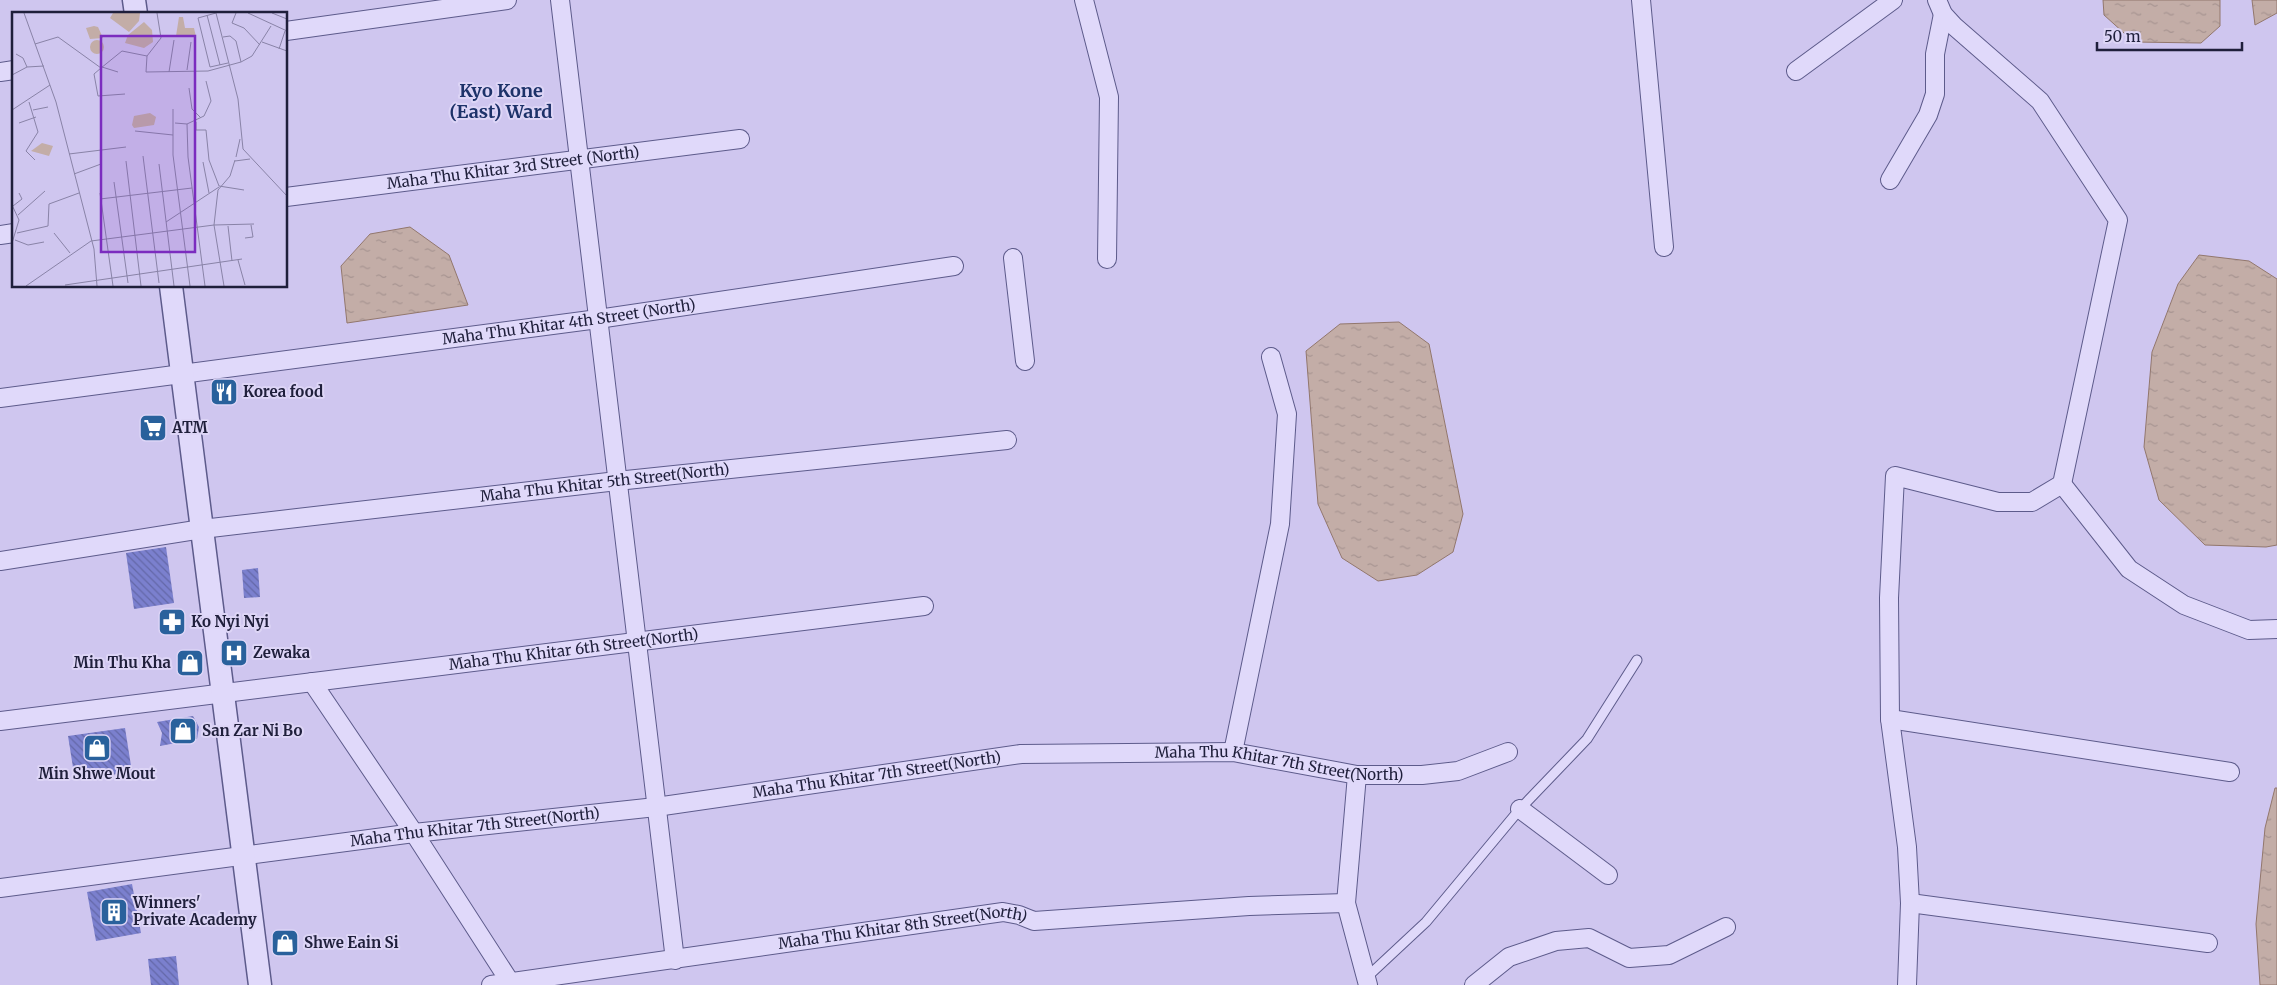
<svg xmlns="http://www.w3.org/2000/svg" width="2277" height="985" font-family="Merriweather,serif">
<style>
.water{fill:url(#water-ripples);stroke:#92776d}
.building{fill:url(#building-back-hatch)}
.lines{fill:none;stroke-linecap:round;stroke-linejoin:round}
.service-casing{stroke:#5d5b8b;stroke-width:11}
.minor-casing{stroke:#5d5b8b;stroke-width:20}
.tertiary-casing{stroke:#5d5b8b;stroke-width:25}
.service{stroke:#e0d9fa;stroke-width:9}
.minor{stroke:#e0d9fa;stroke-width:18}
.tertiary{stroke:#e0d9fa;stroke-width:22}
.labels{text-anchor:middle;stroke-width:4;stroke-linejoin:round;paint-order:stroke}
.street-label{font-size:15px;fill:#1f1f3b;stroke:#ddd5f6}
.poi-label{font-size:15px;font-weight:bold;fill:#1f1f3b;stroke:#ddd5f6;text-anchor:start}
.quarter-label{font-size:18px;font-weight:bold;fill:#1d3269;stroke:#ddd5f6}
.inset-road{fill:none;stroke:#8983a7;stroke-width:1}
.view{fill:#7b2cbf;fill-opacity:0.15;stroke:#7b2cbf;stroke-width:2.5}
.inset-edge{fill:none;stroke:#1f1f3b;stroke-width:2.5}
</style>
<defs>
<pattern id="water-ripples" width="26" height="14" patternUnits="userSpaceOnUse" patternTransform="scale(1.25)"><rect width="26" height="14" fill="#c3ada7"/><path d="M2 4q2-2 4 0t4 0M15 11q2-2 4 0t4 0" fill="none" stroke="#a79491"/></pattern>
<pattern id="building-back-hatch" width="6" height="6" patternUnits="userSpaceOnUse" patternTransform="scale(1.25)"><rect width="6" height="6" fill="#7b80ce"/><path d="M-1 5l2 2M0 0l6 6M5-1l2 2" fill="none" stroke="#6468a8"/></pattern>
</defs>
<rect width="100%" height="100%" fill="#cfc6ef"/>
<!-- water -->
<g class="water">
<path d="M2103,0H2220V26L2201,43L2134,42L2104,15Z"/>
<path d="M2252,0H2277V13L2255,25Z"/>
<path d="M410,227L449,255L468,305L347,323L341,266L370,234Z"/>
<path d="M2199,255L2249,261L2277,279V545L2266,547L2205,545L2159,500L2144,447L2152,352L2178,284Z"/>
<path d="M1399,322L1429,344L1463,514L1453,552L1417,575L1378,581L1342,558L1318,504L1306,351L1340,324Z"/>
<path d="M2275,788H2277V985H2260L2256,924L2265,828Z"/>
</g>
<!-- building -->
<g class="building">
<path d="M166,547L174,603L134,609L126,553Z"/>
<path d="M258,568L260,597L244,598L242,570Z"/>
<path d="M193,716L199,727L197,739L160,746L162,733L157,722Z"/>
<path d="M125,728L132,772L75,780L68,736Z"/>
<path d="M132,884L141,933L96,941L87,892Z"/>
<path d="M176,956L179,985H151L148,959Z"/>
</g>
<g class="lines">
<!-- service casing -->
<g class="service-casing">
<path id="service" d="M1366,978L1426,922L1520,809L1587,739L1637,660"/>
</g>
<!-- minor casing -->
<g class="minor-casing">
<g id="minor">
<path d="M560,0L675,960"/>
<path d="M1084,0L1109,97L1107,259"/>
<path d="M1641,0L1664,247"/>
<path d="M286,31L507,0"/>
<path d="M1796,71L1893,0"/>
<path d="M0,72L14,70"/>
<path d="M1890,180L1928,115L1935,94V54L1943,14"/>
<path id="s1" d="M286,197L740,139"/>
<path d="M0,235L14,233"/>
<path d="M1013,258L1025,361"/>
<path id="s2" d="M0,398L598,319L954,266"/>
<path d="M2062,484L2129,569L2184,605L2249,630L2277,629"/>
<path id="s3" d="M0,561L202,529L617,481L1007,440"/>
<path d="M312,682L414,833L512,985"/>
<path d="M1890,719L2230,772"/>
<path id="s4" d="M0,721L924,606"/>
<path d="M1233,752L1280,524L1287,414L1271,357"/>
<path d="M1357,775L1346,903L1368,985"/>
<path d="M1520,809L1608,875"/>
<path id="s5" d="M0,888L414,833L656,807L1021,754L1233,752L1357,775H1422L1458,771L1508,752"/>
<path d="M1910,903L2208,943"/>
<path id="s6" d="M491,985L1003,912L1019,915L1034,921L1249,906L1346,903"/>
<path d="M1474,985L1509,957L1556,941L1589,938L1629,958L1669,955L1726,927"/>
<path d="M1907,985L1910,903L1907,847L1890,719L1889,598L1895,476L1998,502H2032L2062,484L2118,220L2040,101L1954,26L1943,14L1937,0"/>
</g>
</g>
<!-- tertiary casing -->
<g class="tertiary-casing">
<g id="tertiary">
<path d="M134,0L136,14"/>
<path d="M171,286L260,985"/>
</g>
</g>
<!-- service -->
<use href="#service" class="service"/>
<!-- minor -->
<use href="#minor" class="minor"/>
<!-- tertiary -->
<use href="#tertiary" class="tertiary"/>
</g>
<!-- icons -->
<defs>
<g id="restaurant-square" transform="scale(1.4375)"><rect x="-9" y="-9" width="18" height="18" rx="4" fill="#29619c" stroke="#ddd5f6"/><path d="M-5-6h1v4h1v-4h1v4h1v-4h1v5L-1.5 .5V6h-2V.5L-5-1ZM5-6V6H3V1.5H1.5Q1.5-4 5-6Z" fill="#fff"/></g>
<g id="supermarket-square" transform="scale(1.4375)"><rect x="-9" y="-9" width="18" height="18" rx="4" fill="#29619c" stroke="#ddd5f6"/><path d="M-6-5.5h2.5l.6 2H6L4.5 2H-2.5L-4.4-4H-6ZM-1.5 3.2a1.3 1.3 0 1 0 .1 0ZM3 3.2a1.3 1.3 0 1 0 .1 0Z" fill="#fff"/></g>
<g id="pharmacy-square" transform="scale(1.4375)"><rect x="-9" y="-9" width="18" height="18" rx="4" fill="#29619c" stroke="#ddd5f6"/><path d="M-2-6h4v4h4v4h-4v4h-4v-4h-4v-4h4Z" fill="#fff"/></g>
<g id="hospital-square" transform="scale(1.4375)"><rect x="-9" y="-9" width="18" height="18" rx="4" fill="#29619c" stroke="#ddd5f6"/><path d="M-5-5h3v3.5h4V-5h3V5h-3V1.5h-4V5h-3Z" fill="#fff"/></g>
<g id="shop-square" transform="scale(1.4375)"><rect x="-9" y="-9" width="18" height="18" rx="4" fill="#29619c" stroke="#ddd5f6"/><path d="M-5-2.5h2.3a2.7 3.5 0 0 1 5.4 0H5L5.5 6h-11ZM-1.5-2.5h3a1.5 2.3 0 0 0-3 0Z" fill="#fff"/></g>
<g id="building-square" transform="scale(1.4375)"><rect x="-9" y="-9" width="18" height="18" rx="4" fill="#29619c" stroke="#ddd5f6"/><path d="M-4-6H4V6H1V3H-1V6H-4ZM-2.5-4.3h1.7v1.8h-1.7ZM.8-4.3h1.7v1.8H.8ZM-2.5-1h1.7V.8h-1.7ZM.8-1h1.7V.8H.8Z" fill="#fff"/></g>
</defs>
<g fill-rule="evenodd">
<use href="#restaurant-square" x="224" y="392"/>
<use href="#supermarket-square" x="153" y="428"/>
<use href="#pharmacy-square" x="172" y="622"/>
<use href="#hospital-square" x="234" y="653"/>
<use href="#shop-square" x="190" y="663"/>
<use href="#shop-square" x="183" y="731"/>
<use href="#shop-square" x="97" y="748"/>
<use href="#building-square" x="114" y="912"/>
<use href="#shop-square" x="285" y="943"/>
</g>
<g class="labels">
<!-- street labels -->
<g class="street-label">
<text dy="5" stroke="none"><textPath href="#s1" startOffset="229">Maha Thu Khitar 3rd Street (North)</textPath></text>
<text dy="5" stroke="none"><textPath href="#s2" startOffset="574">Maha Thu Khitar 4th Street (North)</textPath></text>
<text dy="5" stroke="none"><textPath href="#s3" startOffset="610">Maha Thu Khitar 5th Street(North)</textPath></text>
<text dy="5" stroke="none"><textPath href="#s4" startOffset="578">Maha Thu Khitar 6th Street(North)</textPath></text>
<text dy="5" stroke="none"><textPath href="#s5" startOffset="1289">Maha Thu Khitar 7th Street(North)</textPath></text>
<text dy="5" stroke="none"><textPath href="#s5" startOffset="884">Maha Thu Khitar 7th Street(North)</textPath></text>
<text dy="5" stroke="none"><textPath href="#s5" startOffset="479">Maha Thu Khitar 7th Street(North)</textPath></text>
<text dy="5" stroke="none"><textPath href="#s6" startOffset="416">Maha Thu Khitar 8th Street(North)</textPath></text>
</g>
<!-- poi labels -->
<g class="poi-label">
<text x="243" y="397">Korea food</text>
<text x="172" y="433">ATM</text>
<text x="191" y="627">Ko Nyi Nyi</text>
<text x="253" y="658">Zewaka</text>
<text x="171" y="668" text-anchor="end">Min Thu Kha</text>
<text x="202" y="736">San Zar Ni Bo</text>
<text x="97" y="779" text-anchor="middle">Min Shwe Mout</text>
<text x="133" y="908">Winners'<tspan x="133" dy="17">Private Academy</tspan></text>
<text x="304" y="948">Shwe Eain Si</text>
</g>
<!-- quarter labels -->
<g class="quarter-label">
<text x="501" y="97">Kyo Kone<tspan x="501" dy="21">(East) Ward</tspan></text>
</g>
</g>
<!-- overview -->
<g transform="translate(12 12)">
<rect width="275" height="275" fill="#cfc6ef"/>
<path d="M101,1H128L127,9L117,20L98,6ZM167,5H171L173,16H182L184,25L164,24ZM132,10L140,18L141,30L132,36L113,31L116,23ZM82,14L86,15L91,26L78,27L74,16ZM78 35a7 7 0 1 1 14 0a7 7 0 1 1-14 0ZM138,101L144,105L142,113L122,116L120,113L122,104ZM30,131L41,134L37,144L19,139Z" fill="#c3ada7"/>
<path class="inset-road" d="M12,1L44,90L82,237L85,274M204,1L186,6L198,55L216,51M204,1L226,87L231,137L275,184M224,1L220,11L232,16L248,33M236,1L275,19M260,1L275,7M195,3L208,53M250,30L275,39M23,32L46,25L89,56L110,39L135,44L134,60L196,59L229,50L224,29L218,24L211,25M267,37L273,19M4,42L11,46L15,55M135,44L149,26L145,1M229,50L240,44L259,14M90,55L106,60M89,56L82,62L86,84L113,82M175,58L179,30M157,60L162,28M0,63L15,55L32,54M177,76L180,97L189,106M17,90L26,120L14,139L23,148M161,97V143L178,274M0,98L38,73M21,98L36,95M184,110V118H194L197,148L207,174M7,111L24,105M163,111L175,112L192,104L199,89L194,69M175,112L176,145L193,274M123,119L161,123M57,142L114,135M131,144L147,271M224,145L228,127M114,149L129,274M223,149L238,147M191,150L197,181M147,152L162,274M62,162L89,152M102,170L116,271M207,174L232,178M88,181L101,274M88,187L180,176M0,193L7,208L0,231M1,194L10,187L7,181M6,203L33,179M154,210L207,175M216,214L220,249M5,221L36,214L37,192L67,181M42,221L58,241M233,226L241,225L239,213M3,228L16,233L32,230M226,248L233,273M53,273L230,247M14,274L79,229L202,213L206,178L218,164L223,148M212,274L202,213L242,212"/>
<path class="view" d="M89,24H183V240H89Z"/>
<rect width="275" height="275" class="inset-edge"/>
</g>
<!-- scale -->
<path d="M2097 42v8h145v-8" fill="none" stroke="#1f1f3b" stroke-width="2.5"/>
<text x="2104" y="42" font-size="15" fill="#1f1f3b" stroke="#ddd5f6" stroke-width="4" paint-order="stroke">50 m</text>
</svg>
